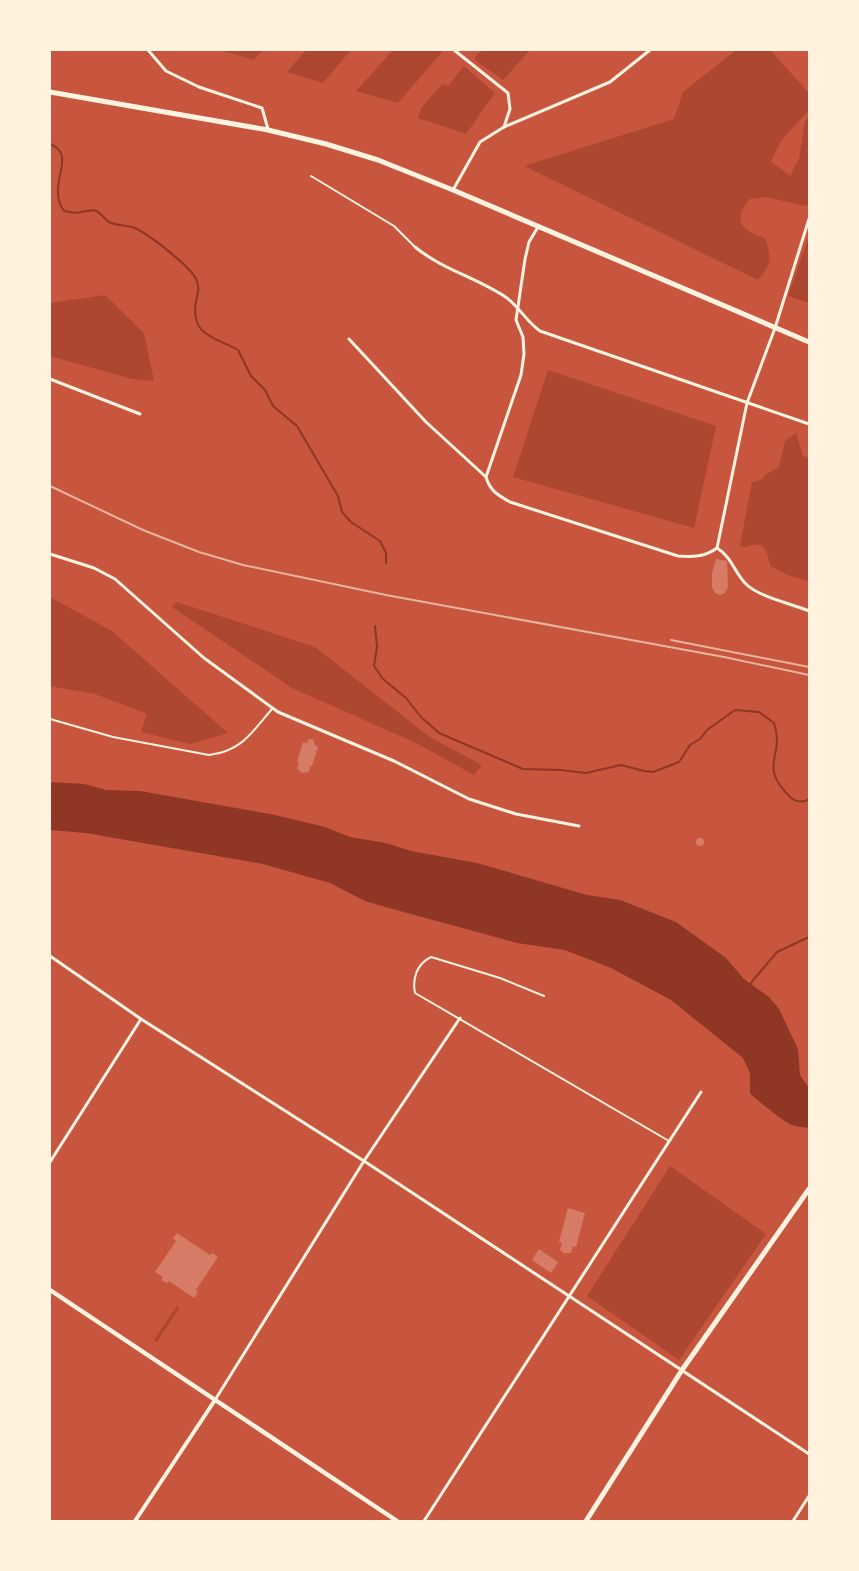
<svg xmlns="http://www.w3.org/2000/svg" width="859" height="1571" font-family="'Work Sans',sans-serif">
<style>
.green{fill:#ae4732}
.water{fill:#8f3625}
.lines{fill:none;stroke-linecap:round;stroke-linejoin:round}
.stream{stroke:#8f3625;stroke-width:2}
.building{fill:#d67c66}
.service{stroke:#fff3e0;stroke-width:2}
.minor{stroke:#fff3e0;stroke-width:3}
.tertiary{stroke:#fff3e0;stroke-width:4}
.secondary{stroke:#fff3e0;stroke-width:4.5}
.primary{stroke:#fff3e0;stroke-width:5}
.rail{stroke:#e9b49f;stroke-width:2}
</style>
<rect width="100%" height="100%" fill="#c8553d"/>
<!-- green -->
<g class="green">
<path d="M220,50H263L254,60Z"/>
<path d="M306,50H351L323,83L287,72Z"/>
<path d="M393,50H444L398,103L356,91Z"/>
<path d="M482,50H530L503,80L474,59Z"/>
<path d="M736,50H770L809,93V110L781,141L771,161L790,176L799,159L805,121L809,117V203L806,206L765,197L750,199C731,223 742,230 766,239C771,260 772,263 758,280L524,166L674,119L683,92Z"/>
<path d="M464,66L495,93L466,134L418,118L421,108L442,84L448,86Z"/>
<path d="M809,236V303L788,296Z"/>
<path d="M105,295L144,333L154,381L132,379L50,356V303Z"/>
<path d="M548,370L716,426L694,528L513,477Z"/>
<path d="M796,433L803,456L809,458L808,581L788,575L770,566C767,549 764,540 746,547L740,546L752,482L761,480L765,475L779,467L785,441Z"/>
<path d="M50,597L112,631L228,733L190,744L141,732L147,714L95,694L50,686Z"/>
<path d="M177,602L315,647L431,738L482,765L474,775L416,743L292,688L172,607Z"/>
<path d="M670,1166L766,1234L679,1360L587,1296Z"/>
<path d="M177,1306L179,1308L157,1342L154,1340Z"/>
</g>
<!-- water -->
<path class="water" d="M50,782L84,784L106,790L140,791L275,815L325,827L350,837L386,843L411,851L477,863L587,895L620,900L676,922L726,958L744,979L769,997L779,1009L798,1049L800,1075L809,1088V1128C804,1127 798,1127 792,1125C787,1124 754,1098 750,1093V1073L743,1058L671,1000L611,968L565,950L517,943L389,908L365,901L330,883L263,864L86,833L50,830Z"/>
<g class="lines">
<!-- stream -->
<g class="stream">
<path d="M50,144C79,155 45,185 64,211L75,213L94,210C101,212 103,218 109,222C117,226 126,225 135,228C148,234 190,266 196,279C200,287 198,293 196,301C190,336 215,337 238,350L251,376L265,390L273,406L297,426L338,496L342,512L351,522L380,541L386,553V563"/>
<path d="M375,626L377,647L374,666L383,679L406,698L421,717L439,733L523,769L561,770L586,773L621,765L644,771L653,772L679,762L690,745L700,739L707,730L735,710L759,712L774,723C786,757 756,764 791,798C796,802 804,803 809,799"/>
<path d="M750,984L777,952L809,937"/>
</g>
</g>
<!-- building -->
<g class="building">
<path d="M716,559L727,561L728,587L725,593L720,595L715,593L712,587V573Z"/>
<path d="M309,739H313L315,745L318,747L312,766H310L309,772L302,773L297,769L299,762H297L303,742L307,743Z"/>
<circle cx="700" cy="842" r="4"/>
<path d="M568,1208L585,1213L576,1247L573,1246L571,1253H564L560,1250L562,1243L559,1242Z"/>
<path d="M177,1233L210,1255L212,1253L218,1257L196,1290L198,1292L194,1298L169,1281L167,1283L161,1280L163,1277L155,1272L176,1241L173,1238Z"/>
<path d="M539,1249L558,1262L551,1273L532,1260Z"/>
</g>
<g class="lines">
<!-- service -->
<g class="service">
<path d="M311,176L394,226L415,247"/>
<path d="M50,719L113,737L209,755C242,751 252,732 272,709"/>
<path d="M544,996L500,978L431,957C417,964 412,978 415,993L669,1141"/>
</g>
<!-- minor -->
<g class="minor">
<path d="M148,50L166,71L199,87L262,108L268,129"/>
<path d="M454,50L508,93L510,109L504,127"/>
<path d="M453,190L480,142L504,127L610,82L650,50"/>
<path d="M415,247C443,270 478,278 507,298C520,308 527,322 540,331L809,424"/>
<path d="M349,339L426,422L486,477C490,491 498,495 510,502L678,556C693,557 705,557 717,548"/>
<path d="M50,379L140,414"/>
<path d="M486,477L521,375L524,354L523,337L516,320L525,259L529,242L538,227"/>
<path d="M717,548L747,403L775,328L809,219"/>
<path d="M717,548C732,557 735,574 747,585C760,597 792,604 809,611"/>
<path d="M50,554L94,568L115,579L204,658L278,712L394,761L469,799L516,814L579,826"/>
<path d="M50,956L141,1019L364,1161L809,1454"/>
<path d="M50,1162L141,1019"/>
<path d="M215,1400L364,1161L460,1018"/>
<path d="M424,1521L701,1092"/>
<path d="M793,1521L809,1496"/>
</g>
<!-- tertiary -->
<path class="tertiary" d="M135,1521L215,1400"/>
<!-- secondary -->
<path class="secondary" d="M50,1290L397,1521"/>
<!-- primary -->
<g class="primary">
<path d="M50,92L268,130L326,144L378,160L453,190L809,342"/>
<path d="M586,1521L682,1370L809,1189"/>
</g>
<!-- rail -->
<g class="rail">
<path d="M50,486L143,530L199,552L243,565L386,595L724,657L809,675"/>
<path d="M671,640L809,667"/>
</g>
</g>
<!-- border -->
<rect width="859" height="1571" fill="none" stroke="#fff3e0" stroke-width="102"/>
</svg>
